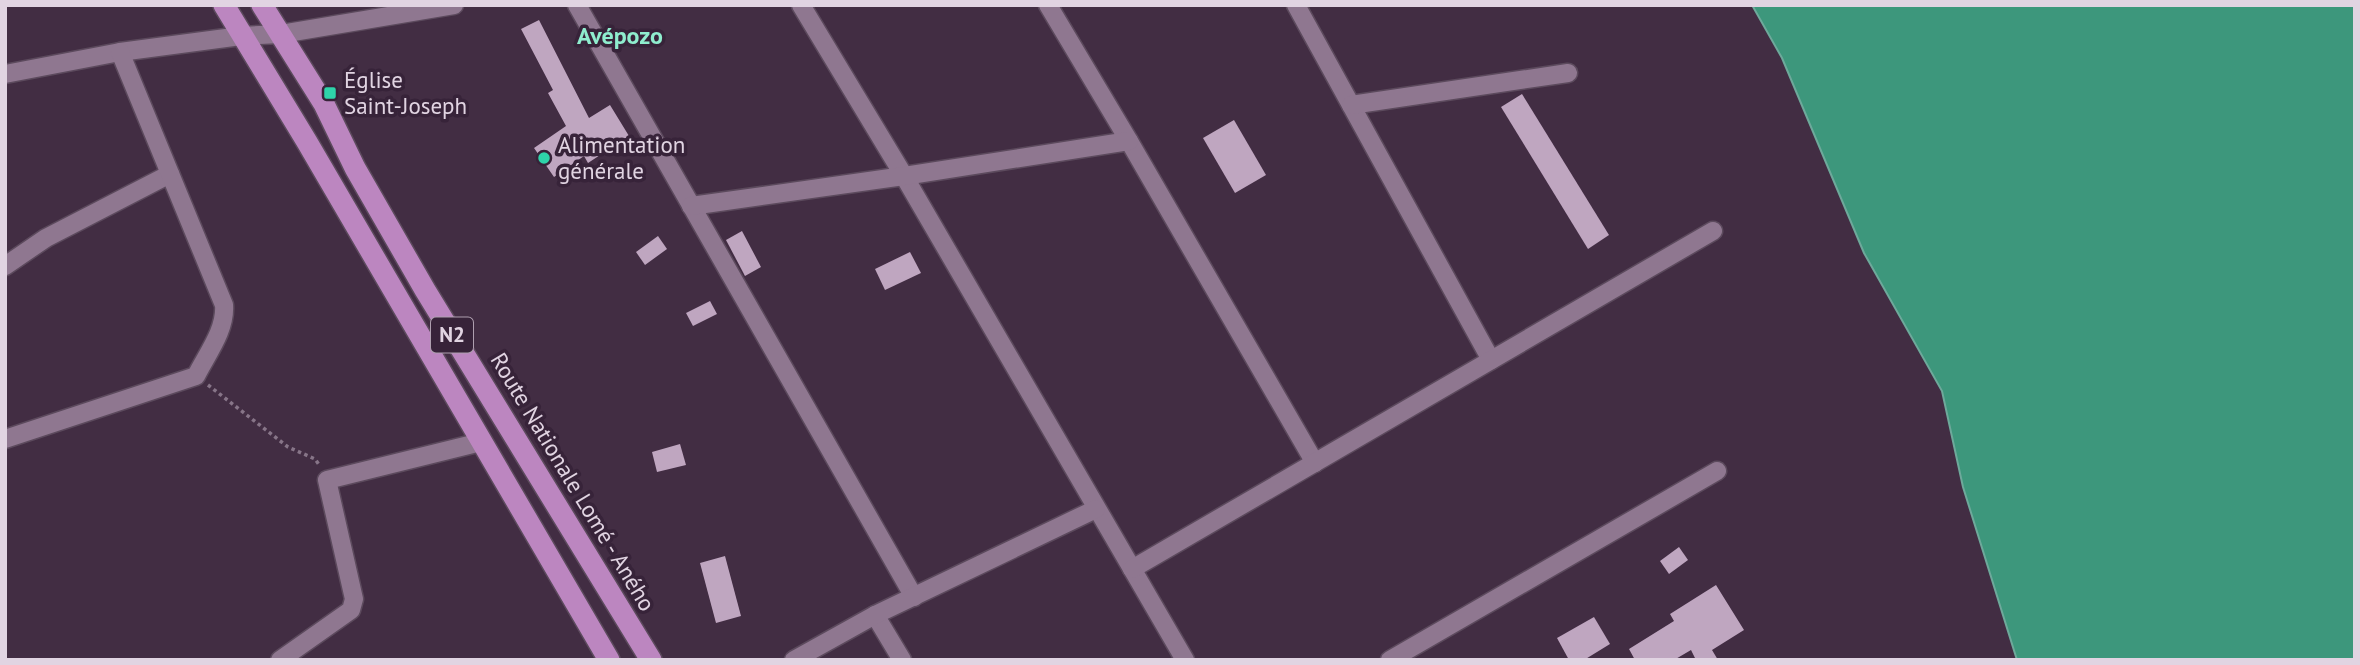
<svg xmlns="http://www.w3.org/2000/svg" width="2360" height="665" font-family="'PT Sans',sans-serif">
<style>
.water{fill:#3d977c;stroke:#6ea99b;stroke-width:2}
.building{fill:#bfa6c0}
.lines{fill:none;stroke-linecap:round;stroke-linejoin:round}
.minor-casing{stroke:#5c4a5d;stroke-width:21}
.highway-casing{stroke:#5c4a5d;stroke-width:24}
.path{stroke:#877588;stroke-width:3.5;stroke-dasharray:3.5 3.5;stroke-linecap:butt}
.minor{stroke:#8f7790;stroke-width:18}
.highway{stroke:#bc86c0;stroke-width:21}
.poi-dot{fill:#2ed4aa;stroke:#372339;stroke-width:2.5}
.labels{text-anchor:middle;stroke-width:7;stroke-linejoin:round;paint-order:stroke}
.shield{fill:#372339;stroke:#ae9faf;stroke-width:2}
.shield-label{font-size:21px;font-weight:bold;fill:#e1d4e2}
.poi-label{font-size:23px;fill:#e1d4e2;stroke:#372339;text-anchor:start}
.street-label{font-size:23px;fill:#e1d4e2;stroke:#372339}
.neighbourhood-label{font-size:24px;font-weight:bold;fill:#8fedce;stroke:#372339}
</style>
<rect width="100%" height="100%" fill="#422d43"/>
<!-- water -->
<path class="water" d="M1752,5H2355V660H2017L1963,487L1942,391L1864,253L1782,58Z"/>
<!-- building -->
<g class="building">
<path d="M539,20L589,118L610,105L629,136L588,163L584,156L554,177L534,148L566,126L548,93L553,90L521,29Z"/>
<path d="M1522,94L1609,235L1588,249L1501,107Z"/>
<path d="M1234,120L1266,175L1235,193L1203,138Z"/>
<path d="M742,231L761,267L745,276L726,240Z"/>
<path d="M658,236L667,249L645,265L636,252Z"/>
<path d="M910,252L921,273L885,290L875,269Z"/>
<path d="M710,301L717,314L693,326L686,313Z"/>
<path d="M680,444L686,465L657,472L652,452Z"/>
<path d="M1679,547L1688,560L1669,574L1660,561Z"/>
<path d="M725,556L741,616L716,623L700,563Z"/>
<path d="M1716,585L1744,630L1712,650L1718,660H1696L1691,650L1674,660H1635L1629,649L1674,621L1670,614Z"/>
<path d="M1594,617L1610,644L1584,660H1569L1557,638Z"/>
</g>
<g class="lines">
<!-- minor casing -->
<g class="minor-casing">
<g id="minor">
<path d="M577,5L914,597"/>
<path d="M801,5L904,176L1185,660"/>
<path d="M1048,5L1129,141L1315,463"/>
<path d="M1296,5L1491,360"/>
<path d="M5,74L120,52L241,36L281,34L454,5"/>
<path d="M1351,105L1568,73"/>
<path d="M691,206L904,176L1129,141"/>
<path d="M5,266L46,238L170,174"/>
<path d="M5,439L196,376C207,354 226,330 224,305L120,52"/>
<path d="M1132,569L1713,231"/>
<path d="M875,615L902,660"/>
<path d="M280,660L351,610L354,599L327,480L481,442"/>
<path d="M794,660L875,615L1096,509"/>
<path d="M1390,660L1717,471"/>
</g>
</g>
<!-- highway casing -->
<g class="highway-casing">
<g id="highway">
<path d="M224,5L307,142L609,660"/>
<path d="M262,5L324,104L355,168L425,290L651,660"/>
</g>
</g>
<!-- path -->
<path class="path" d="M208,385L288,447L315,459L320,466"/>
<!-- minor -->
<use href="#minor" class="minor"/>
<!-- highway -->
<use href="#highway" class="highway"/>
</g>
<!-- markers -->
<g class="poi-dot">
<rect x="323" y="86" width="14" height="14" rx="3.5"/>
<circle cx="544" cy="158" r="7"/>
</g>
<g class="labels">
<!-- shield labels -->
<rect class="shield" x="431" y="317.5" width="42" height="35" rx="5"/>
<g class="shield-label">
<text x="452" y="342">N2</text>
</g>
<!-- poi labels -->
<g class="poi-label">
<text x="344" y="88">Église<tspan x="344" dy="26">Saint-Joseph</tspan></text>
<text x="558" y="153">Alimentation<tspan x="558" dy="26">générale</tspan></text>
</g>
<!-- street labels -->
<g class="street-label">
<text transform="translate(573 482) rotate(59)" y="8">Route Nationale Lomé - Aného</text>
</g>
<!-- neighbourhood labels -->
<g class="neighbourhood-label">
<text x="620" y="44">Avépozo</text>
</g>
</g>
<!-- border -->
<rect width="2360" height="665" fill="none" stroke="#e1d4e2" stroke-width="14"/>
</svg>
